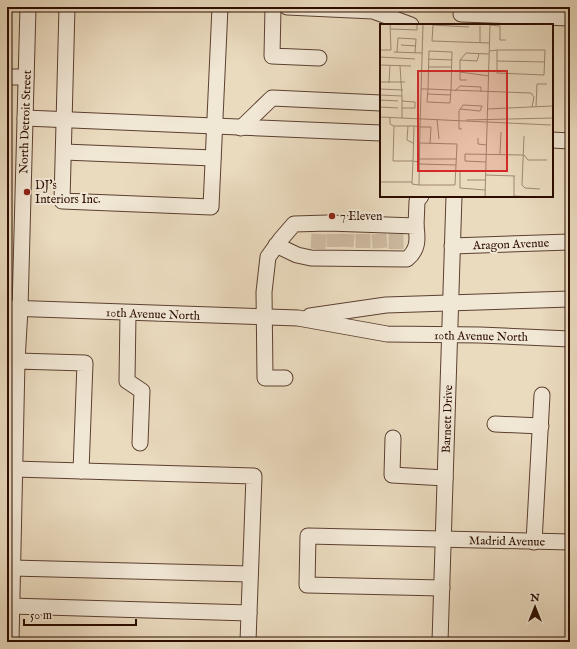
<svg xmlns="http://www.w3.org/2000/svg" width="577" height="649" font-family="'IM FELL English',serif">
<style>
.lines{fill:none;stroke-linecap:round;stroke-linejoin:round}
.minor-tunnel{stroke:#cebba2;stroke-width:15;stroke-dasharray:15 8;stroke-linecap:butt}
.minor-casing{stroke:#5c4030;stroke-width:17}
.minor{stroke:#f1e7d5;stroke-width:15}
.poi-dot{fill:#8f2418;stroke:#f1e7d5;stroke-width:1.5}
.labels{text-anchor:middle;stroke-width:4;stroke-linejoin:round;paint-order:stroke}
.street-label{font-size:12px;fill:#2c0d00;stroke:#f1e7d5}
.poi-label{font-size:12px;fill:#2c0d00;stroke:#f1e7d5;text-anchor:start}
.inset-road{fill:none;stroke:#9e8872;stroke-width:1}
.view{fill:#d62828;fill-opacity:0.15;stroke:#d62828;stroke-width:2}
.inset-edge{fill:none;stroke:#2c0d00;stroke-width:2}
</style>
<rect width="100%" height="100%" fill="#eadabe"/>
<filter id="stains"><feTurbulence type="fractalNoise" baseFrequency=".005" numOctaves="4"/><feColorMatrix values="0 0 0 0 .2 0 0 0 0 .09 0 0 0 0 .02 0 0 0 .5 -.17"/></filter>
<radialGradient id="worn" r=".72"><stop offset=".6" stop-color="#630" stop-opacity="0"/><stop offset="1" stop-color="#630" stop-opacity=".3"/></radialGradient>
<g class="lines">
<!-- minor-tunnel -->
<g class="minor-tunnel">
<path d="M334,234V247"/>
<path d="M379,234L380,248"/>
<path d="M396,234V250"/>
<path d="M346,247L347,234"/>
<path d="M363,248V234"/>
<path d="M318,249L319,233"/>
</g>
<!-- minor casing -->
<g class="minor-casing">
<g id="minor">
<path d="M67,7L62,201L211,207L220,7"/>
<path d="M273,7L272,56L319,58"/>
<path d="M287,7L373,11L411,25"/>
<path d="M514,7V16L570,18"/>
<path d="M461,14L514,16"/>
<path d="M7,77H26"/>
<path d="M25,118L381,133"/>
<path d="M241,128L272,98L381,103"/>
<path d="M552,140L570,141"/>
<path d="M64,152L213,158"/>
<path d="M416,226L417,201L421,196"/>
<path d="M276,245L297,255L311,258L407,259C418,250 418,240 416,226L328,223L294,224L281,239L268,257L264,292L265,378H285"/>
<path d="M452,246L570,242"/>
<path d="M7,308L298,318L387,334L480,335L570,339"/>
<path d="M128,313L127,381L142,391L140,443"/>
<path d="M310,316L386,305L570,299"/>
<path d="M7,361H17L20,309L28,7"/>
<path d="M495,424L541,426"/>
<path d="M393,438L392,475L445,478"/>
<path d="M534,542L542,395"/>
<path d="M12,568L250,574"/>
<path d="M442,588L307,585L308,536L570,542"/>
<path d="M11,606L249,613L254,476L14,469"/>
<path d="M11,642L17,361L85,363L81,471"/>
<path d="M248,642L249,613"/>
<path d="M440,642L454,196"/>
</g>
</g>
<!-- minor -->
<use href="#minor" class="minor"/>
</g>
<!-- markers -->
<g class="poi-dot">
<circle cx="27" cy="192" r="4"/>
<circle cx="332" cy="216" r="4"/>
</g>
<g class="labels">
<!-- street labels -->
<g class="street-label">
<text transform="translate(25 122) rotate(-88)" y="4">North Detroit Street</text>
<text transform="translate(511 244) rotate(-2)" y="4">Aragon Avenue</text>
<text transform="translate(153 314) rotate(2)" y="4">10th Avenue North</text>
<text transform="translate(481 336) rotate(1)" y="4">10th Avenue North</text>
<text transform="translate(447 419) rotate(-88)" y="4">Barnett Drive</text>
<text transform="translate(507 541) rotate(1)" y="4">Madrid Avenue</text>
</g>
<!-- poi labels -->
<g class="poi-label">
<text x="35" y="189">DJ's<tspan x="35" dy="14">Interiors Inc.</tspan></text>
<text x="340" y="220">7 Eleven</text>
</g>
</g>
<!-- overview -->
<g transform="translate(380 24)">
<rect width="173" height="173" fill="#eadabe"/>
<path class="inset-road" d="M110,1L120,2V16H126M89,3L53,1L52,17L110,19M11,5L37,6V0M100,19V2M21,21L36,22M0,26H11L10,0M110,27L117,26H165L164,51L117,49V26M14,28L42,29M17,28L18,14L36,15L35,29M99,30L97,37L80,36L86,29L109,30M0,33L35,35M48,35L72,36M80,36V56H87M117,37L165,38M0,41L31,42M20,42L22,72M48,43H72M80,48L109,52M0,58H25M9,59L10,41M0,65L23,66M41,65H48L71,66L72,28L49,27L48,65L47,78L70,79L71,66L151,69L154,73L152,83M75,67L80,62L101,63V68M47,70L71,71M0,71L22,72V94M0,76L18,77M0,83L18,84M156,83L157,60H167M22,84H35V78L22,77M80,85L100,87L102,82L83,81L81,84L80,85L79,87V105H82M107,85L172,82M0,93L171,101M10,93V100L14,102L13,137H33L34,102L40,103L43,0M57,95L59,115M86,96L173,94M14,102H34M28,102L27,116L33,119M144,112L142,161L145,164L160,165M98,114V120L106,121M120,130L121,108M144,131L148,136H167M39,135H76M39,138L33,137L32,160L39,161L40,103H51L50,120M106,138L85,137V130L143,131M39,140L76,141L77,120L40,119M105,151L135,152M87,156H105M0,158H32M39,161H75L76,141M105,166L80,164V147H106M134,172L155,173M105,173L110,0M134,173V152"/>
<path class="view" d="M38,47H127V147H38Z"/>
<rect width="173" height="173" class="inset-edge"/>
</g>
<!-- margin -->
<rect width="577" height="649" fill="none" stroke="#eadabe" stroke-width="24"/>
<rect x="8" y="8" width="561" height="633" fill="none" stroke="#2c0d00" stroke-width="2"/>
<rect x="12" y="12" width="553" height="625" fill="none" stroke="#2c0d00"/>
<!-- north arrow -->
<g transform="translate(535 607)" stroke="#f1e7d5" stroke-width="3" paint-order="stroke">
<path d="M0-3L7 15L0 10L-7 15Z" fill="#2c0d00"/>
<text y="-6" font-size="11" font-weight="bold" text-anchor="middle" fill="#2c0d00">N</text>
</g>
<!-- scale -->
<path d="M24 619v6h112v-6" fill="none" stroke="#2c0d00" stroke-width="2"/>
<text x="30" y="619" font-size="12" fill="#2c0d00" stroke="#f1e7d5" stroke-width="3" paint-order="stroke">50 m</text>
<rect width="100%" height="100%" filter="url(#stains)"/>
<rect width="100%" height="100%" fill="url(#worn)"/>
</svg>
